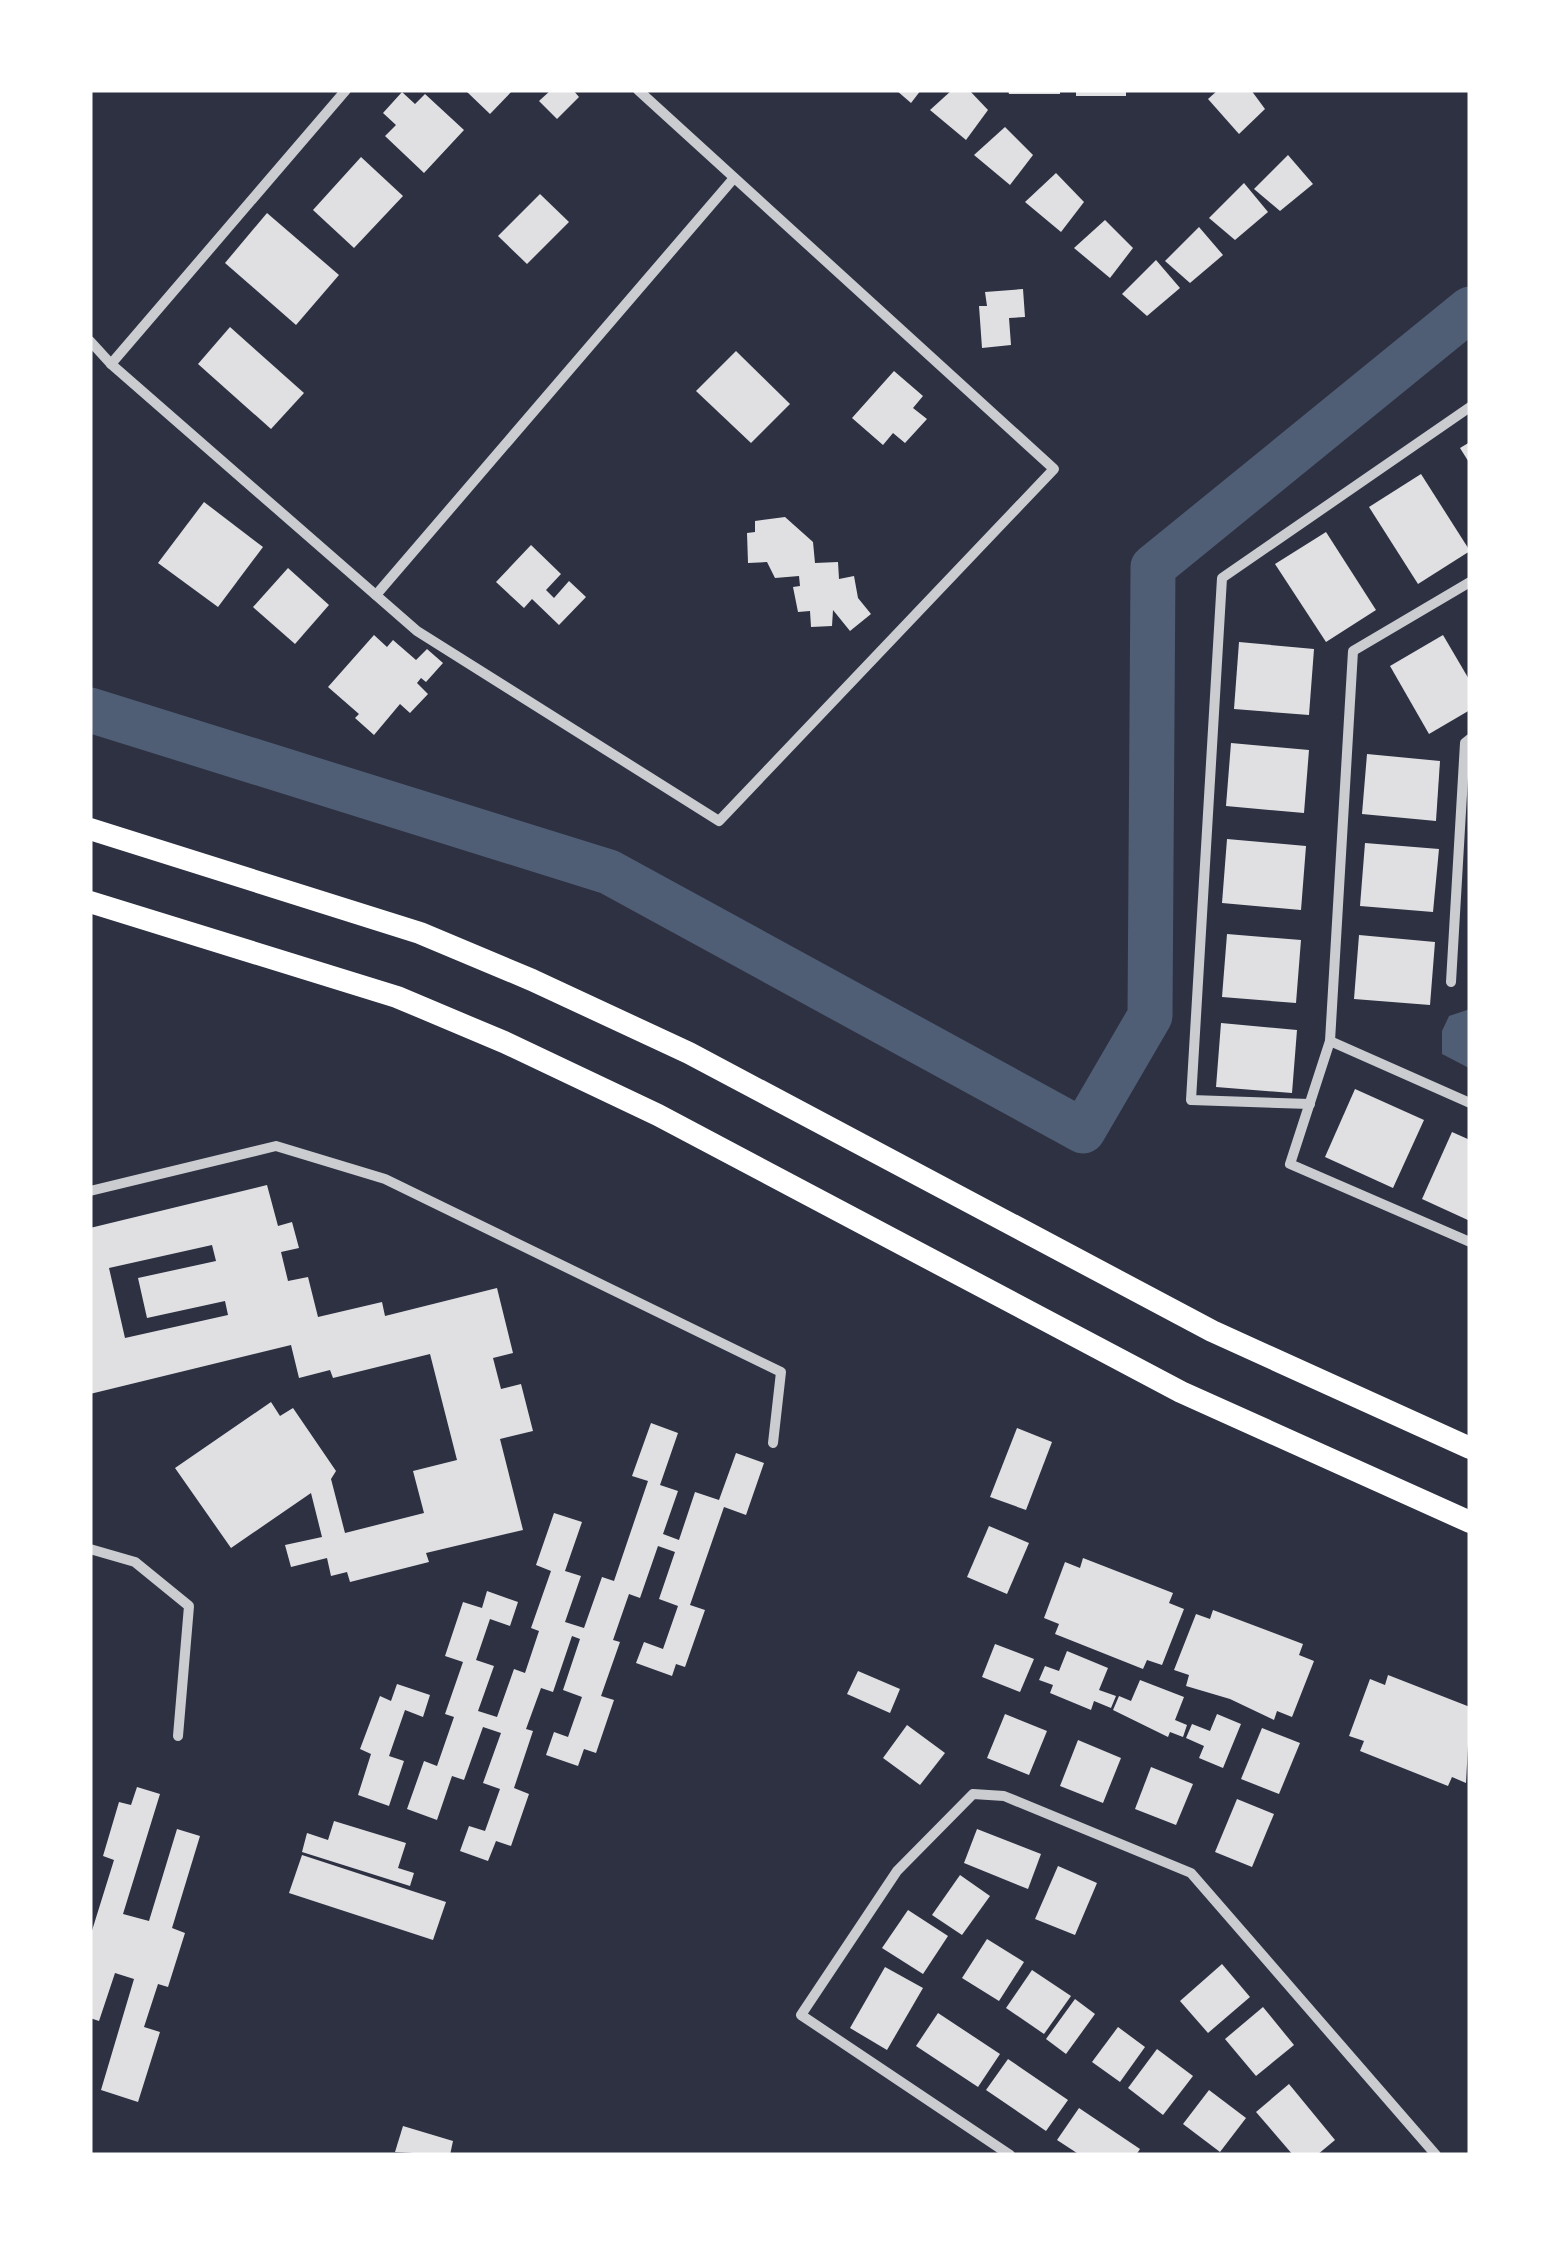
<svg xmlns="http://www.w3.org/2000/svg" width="1560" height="2245" font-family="Merriweather,serif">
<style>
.water{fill:#4f5d75}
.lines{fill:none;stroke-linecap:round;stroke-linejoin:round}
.river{stroke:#4f5d75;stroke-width:45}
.building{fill:#e0e0e3;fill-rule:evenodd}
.minor{stroke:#caccd0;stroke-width:10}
.motorway{stroke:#fff;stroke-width:22}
</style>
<rect width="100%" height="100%" fill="#2d3142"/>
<!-- water -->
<path class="water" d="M1470,1009V1067H1467L1442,1054V1031L1449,1016Z"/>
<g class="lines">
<!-- river -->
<path class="river" d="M90,710L609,872L1083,1131L1150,1016L1153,567L1470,309"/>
</g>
<!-- building -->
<g class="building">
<path d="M465,90H513L490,114Z"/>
<path d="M551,90H573L579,97L557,119L539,101Z"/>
<path d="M896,90H921L911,103Z"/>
<path d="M952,90H969L988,110L966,140L930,110Z"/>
<path d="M1008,90H1060V94H1009Z"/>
<rect x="1076" y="90" width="50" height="6"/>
<path d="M1218,90H1251L1265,109L1239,134L1208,99Z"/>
<path d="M402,92L415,104L425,94L464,130L424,173L385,136L396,125L383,113Z"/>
<path d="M1005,127L1033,155L1010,185L974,155Z"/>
<path d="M1288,155L1313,184L1280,211L1254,189Z"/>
<path d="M361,157L403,196L354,248L313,210Z"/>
<path d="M1056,173L1084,202L1061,232L1025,202Z"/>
<path d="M1244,183L1268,212L1235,240L1209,218Z"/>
<path d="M540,194L569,222L527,264L498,236Z"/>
<path d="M267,213L339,275L296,325L225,263Z"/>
<path d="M1105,220L1133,248L1110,278L1074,248Z"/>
<path d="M1199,227L1223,255L1190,283L1165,261Z"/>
<path d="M1156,260L1180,288L1147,316L1122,294Z"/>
<path d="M1023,289L1025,317L1009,318L1011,345L982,348L979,306H987L985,292Z"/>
<path d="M230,327L304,393L271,429L198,364Z"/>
<path d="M736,351L790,404L751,443L696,391Z"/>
<path d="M894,371L923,396L913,408L927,419L905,443L893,433L883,445L852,418Z"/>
<path d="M1470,442V464L1460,448Z"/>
<path d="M1421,474L1470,551L1418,584L1369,507Z"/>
<path d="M204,502L263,547L218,607L158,563Z"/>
<path d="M785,517L813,542L815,563L838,562L839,579L854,576L858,598L871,614L850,631L833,610L832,626L811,627L810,611L798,612L793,587L800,586L799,576L775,578L767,562L748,563L747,533L755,532V521Z"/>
<path d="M1326,532L1376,610L1326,642L1275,564Z"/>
<path d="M531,545L561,574L546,590L554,598L569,581L586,597L559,625L532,599L524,608L496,582Z"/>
<path d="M288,568L329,605L295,644L253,607Z"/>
<path d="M374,635L387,647L393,640L416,660L427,649L443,663L426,682L421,678L417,683L428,694L410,713L400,704L374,735L355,718L359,714L328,687Z"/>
<path d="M1443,635L1470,681V710L1429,734L1390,666Z"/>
<path d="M1239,642L1314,649L1309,715L1234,709Z"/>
<path d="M1231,743L1309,750L1304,813L1226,806Z"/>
<path d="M1367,754L1440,761L1436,821L1362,814Z"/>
<path d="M1227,839L1306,846L1301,910L1222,903Z"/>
<path d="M1365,843L1439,849L1433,912L1360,906Z"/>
<path d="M1227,934L1301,940L1296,1003L1222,997Z"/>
<path d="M1359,935L1435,942L1430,1005L1354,999Z"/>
<path d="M1221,1023L1297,1030L1292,1093L1216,1087Z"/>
<path d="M1355,1089L1424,1120L1393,1188L1325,1157Z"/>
<path d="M1452,1132L1470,1140V1221L1422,1199Z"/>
<path d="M267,1185L278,1226L292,1222L299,1248L281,1252L288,1281L308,1277L318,1317L382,1302L385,1316L497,1288L513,1353L493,1358L501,1389L521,1384L533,1431L500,1439L523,1530L426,1553L429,1562L350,1582L347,1572L331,1576L327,1558L291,1567L285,1545L322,1537L311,1493L231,1548L175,1468L271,1402L280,1416L293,1408L336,1471L331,1479L345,1533L424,1513L413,1471L457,1460L430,1354L333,1378L330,1370L299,1378L291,1345L90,1394V1228ZM212,1245L216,1261L138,1278L147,1318L225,1301L228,1315L125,1338L109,1268Z"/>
<path d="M651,1423L678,1433L660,1485L678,1491L663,1534L679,1540L695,1492L719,1500L736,1453L764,1463L746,1515L724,1507L690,1605L705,1610L685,1667L676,1664L672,1676L636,1663L644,1642L663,1649L678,1606L659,1599L675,1552L658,1546L640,1598L629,1594L613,1640L620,1642L601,1696L614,1700L596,1753L584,1749L578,1766L546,1755L554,1732L568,1737L582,1697L563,1690L580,1639L572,1636L553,1692L541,1688L526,1729L533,1731L514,1788L529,1794L511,1846L496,1841L488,1861L460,1851L469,1826L485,1831L500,1789L483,1783L501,1733L483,1727L464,1780L452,1776L437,1820L407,1809L424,1761L437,1766L454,1717L445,1714L463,1662L445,1656L463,1602L482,1608L487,1591L518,1602L510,1626L490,1619L476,1660L494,1666L478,1711L497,1717L514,1669L525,1673L539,1631L531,1628L551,1571L536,1565L554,1513L582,1522L565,1571L581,1576L565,1622L584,1628L602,1577L614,1581L648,1481L632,1476Z"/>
<path d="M1017,1428L1052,1442L1026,1510L990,1497Z"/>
<path d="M989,1526L1029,1543L1007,1594L967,1577Z"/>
<path d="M1083,1558L1173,1593L1169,1603L1184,1609L1162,1665L1147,1660L1143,1669L1055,1634L1059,1624L1044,1618L1065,1562L1080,1568Z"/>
<path d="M1213,1610L1303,1644L1299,1655L1314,1661L1292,1717L1277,1711L1274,1720L1230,1699L1186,1686L1189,1675L1174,1670L1196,1614L1210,1619Z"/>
<path d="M995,1644L1034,1659L1020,1692L982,1677Z"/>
<path d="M1067,1651L1108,1668L1099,1690L1116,1696L1111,1708L1094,1701L1091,1710L1050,1693L1053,1685L1039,1680L1045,1666L1059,1671Z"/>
<path d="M858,1671L900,1689L890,1713L847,1694Z"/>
<path d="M1388,1675L1470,1707L1466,1783L1452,1777L1448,1786L1360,1751L1364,1741L1349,1736L1370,1679L1385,1685Z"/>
<path d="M1140,1680L1184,1697L1175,1720L1187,1725L1183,1737L1170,1732L1168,1737L1113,1710L1119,1696L1131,1701Z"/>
<path d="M397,1684L430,1695L423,1717L405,1710L389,1756L404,1761L389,1806L358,1795L371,1754L360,1749L380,1696L391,1701Z"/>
<path d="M1005,1714L1047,1731L1029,1775L987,1758Z"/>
<path d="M1217,1714L1241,1724L1223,1768L1199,1758L1204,1746L1186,1738L1192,1724L1210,1731Z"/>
<path d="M907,1725L945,1753L920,1785L883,1758Z"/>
<path d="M1262,1728L1300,1743L1279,1794L1241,1779Z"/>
<path d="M1078,1740L1121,1758L1103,1803L1060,1786Z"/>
<path d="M1151,1767L1193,1784L1176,1825L1135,1809Z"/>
<path d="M137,1787L160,1794L123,1914L149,1921L177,1829L200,1836L172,1928L185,1933L168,1987L158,1984L144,2027L160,2032L138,2102L101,2090L134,1979L115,1973L99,2021L90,2018V1937L114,1860L103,1856L119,1802L131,1805Z"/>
<path d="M1237,1799L1274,1814L1252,1867L1215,1852Z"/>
<path d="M334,1821L406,1843L398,1868L414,1873L410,1886L302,1852L307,1833L328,1840Z"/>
<path d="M977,1829L1041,1854L1028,1889L964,1863Z"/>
<path d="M302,1855L446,1902L433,1940L289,1893Z"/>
<path d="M1058,1866L1097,1883L1075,1935L1035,1919Z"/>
<path d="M960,1875L990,1896L962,1935L932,1915Z"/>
<path d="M908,1910L948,1936L923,1974L882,1948Z"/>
<path d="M987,1939L1024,1962L999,2001L962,1978Z"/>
<path d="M1222,1964L1250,1997L1208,2033L1180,2001Z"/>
<path d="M885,1967L923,1988L887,2050L850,2028Z"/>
<path d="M1032,1970L1071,1996L1044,2034L1006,2008Z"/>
<path d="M1075,1999L1095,2014L1066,2054L1046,2039Z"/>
<path d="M1263,2007L1294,2045L1256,2076L1225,2039Z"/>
<path d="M938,2013L1000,2054L978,2087L916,2046Z"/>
<path d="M1118,2027L1145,2047L1120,2082L1092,2062Z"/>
<path d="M1157,2049L1193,2076L1163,2115L1128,2088Z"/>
<path d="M1008,2059L1068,2100L1046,2131L986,2090Z"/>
<path d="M1289,2084L1335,2140L1317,2155H1293L1256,2112Z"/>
<path d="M1209,2090L1246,2118L1220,2152L1183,2124Z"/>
<path d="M1079,2108L1140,2149L1136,2155H1080L1057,2140Z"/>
<path d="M403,2126L453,2141L450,2155L395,2152Z"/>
</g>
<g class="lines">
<!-- minor -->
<g class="minor">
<path d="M90,341L111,364L417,631L719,821L1054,469L638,90"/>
<path d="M111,364L346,90"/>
<path d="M1470,582L1353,651L1330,1041L1290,1164L1470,1242"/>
<path d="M376,595L734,178"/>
<path d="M1451,982L1465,743L1470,739"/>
<path d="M1330,1041L1470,1103"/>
<path d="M1310,1104L1191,1100L1222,578L1470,407"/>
<path d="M90,1191L276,1146L385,1179L781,1372L773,1443"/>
<path d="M90,1549L135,1562L189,1606L178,1736"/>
<path d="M1010,2155L801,2015L897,1871L973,1794L1004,1796L1191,1873L1436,2155"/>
</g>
<!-- motorway -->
<g class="motorway">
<path d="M90,829L420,933L532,980L689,1053L1212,1331L1470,1448"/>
<path d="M90,902L397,997L504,1042L658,1115L1181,1392L1470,1522"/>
</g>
</g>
<!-- border -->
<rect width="1560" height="2245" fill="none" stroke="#ffffff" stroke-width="185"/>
</svg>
